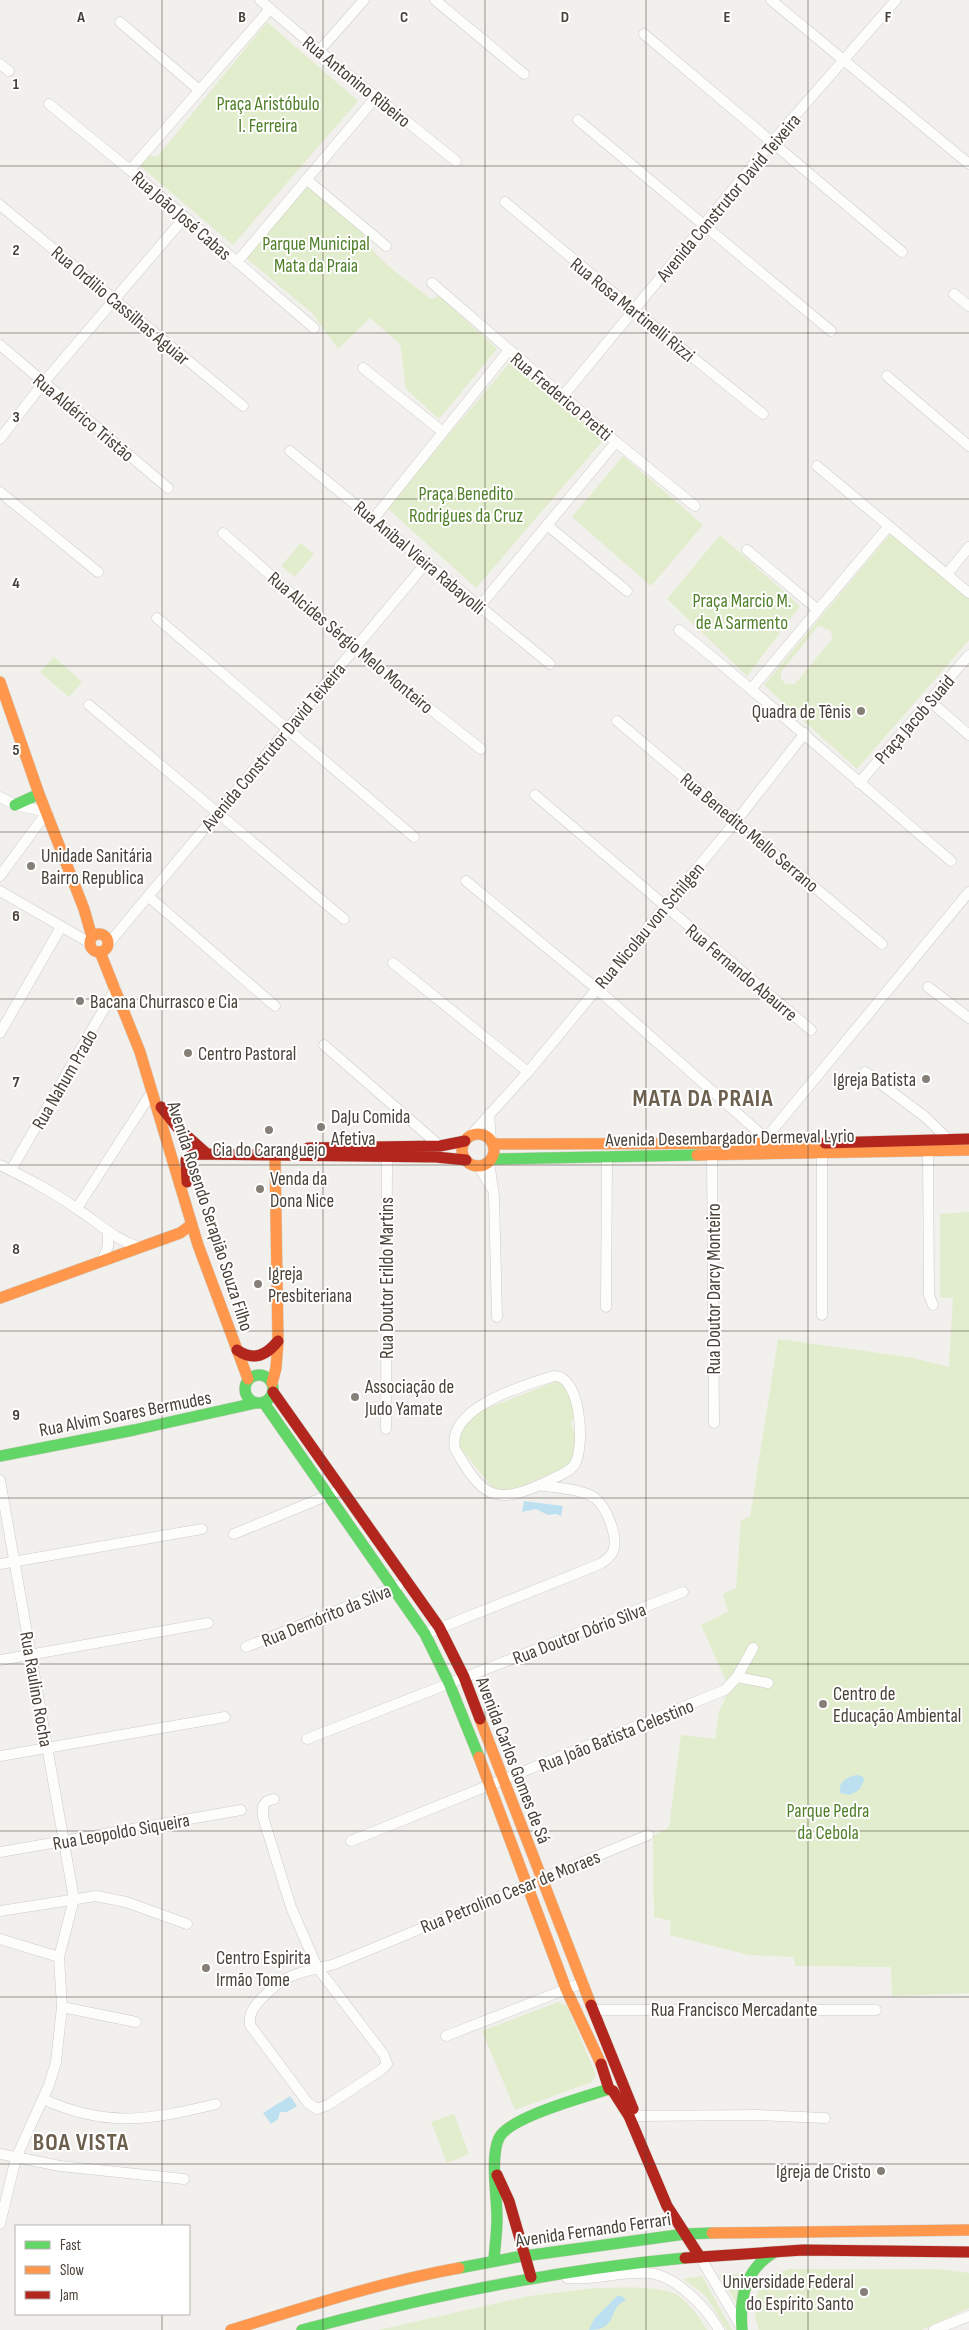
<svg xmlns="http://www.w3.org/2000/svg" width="969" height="2330" font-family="'Sofia Sans Condensed',sans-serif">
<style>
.green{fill:#e2edcd;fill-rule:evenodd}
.water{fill:#bde0f1}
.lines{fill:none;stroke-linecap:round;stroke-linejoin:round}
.street-casing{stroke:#cecbc7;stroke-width:11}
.fast-casing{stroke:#d2cdc4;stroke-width:12}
.slow-casing{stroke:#d2cdc4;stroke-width:12}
.jam-casing{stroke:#d2cdc4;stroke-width:12}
.street{stroke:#fdfdfc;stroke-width:10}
.fast{stroke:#63d668;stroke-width:11}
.slow{stroke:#ff974d;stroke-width:11}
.jam{stroke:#b3261e;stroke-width:11}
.grid{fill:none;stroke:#4a4238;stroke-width:1;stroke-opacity:0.55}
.poi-dot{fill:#857f77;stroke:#fff;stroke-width:2}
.labels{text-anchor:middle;stroke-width:4;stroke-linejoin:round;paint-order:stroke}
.street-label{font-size:19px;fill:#4a4238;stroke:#fff}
.park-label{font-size:19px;fill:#4f7f28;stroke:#fff}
.poi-label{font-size:19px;fill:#4a4238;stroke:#fff;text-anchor:start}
.district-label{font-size:24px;font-weight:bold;letter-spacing:1px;fill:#6d5f4e;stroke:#fff}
.grid-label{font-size:16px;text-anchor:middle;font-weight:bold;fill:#4a4238;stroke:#fff;stroke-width:4;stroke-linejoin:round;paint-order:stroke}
</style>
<rect width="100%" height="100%" fill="#f2f0ed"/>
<!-- green -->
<g class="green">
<path d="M267,22L358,101L233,245L139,165L147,155L157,157Z"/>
<path d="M308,186L363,233C369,256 411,283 431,299L439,296L497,349L439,419L406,389L400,344L370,318L338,349L312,313L246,258Z"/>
<path d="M511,361L605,438L476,588L387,508Z"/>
<path d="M623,456L703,525L651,586L572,517Z"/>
<path d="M892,532L969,597V640L857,769L764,685ZM818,626L830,630L833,638L795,684H786L781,679V672Z"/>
<path d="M720,535L800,606L747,676L667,599Z"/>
<path d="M301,543L314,554L295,577L281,566Z"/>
<path d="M54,657L82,682L69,697L40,672Z"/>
<path d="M969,1212V1993L892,1996L891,1967L795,1966L794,1957L749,1955L670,1935L671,1921L654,1917L653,1836L669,1827L681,1735L715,1739L719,1711L725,1700L726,1681L701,1625L728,1612L723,1594L736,1588L741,1520L750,1517L778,1339L909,1357L949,1367L953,1298L940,1297V1214Z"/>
<path d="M559,1380L565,1383L578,1417L571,1421L577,1445L573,1464L503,1494L495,1491L455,1441L473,1414Z"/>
<path d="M558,2002L567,2006L596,2075L592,2082L515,2110L482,2031Z"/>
<path d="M454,2114L469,2154L447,2163L431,2122Z"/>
<path d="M790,2269H937L969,2273V2308L922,2330H759C751,2309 755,2293 767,2275L770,2278L776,2273Z"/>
<path d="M747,2273L736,2302L719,2275Z"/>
<path d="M702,2276L732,2330H727L705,2295L683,2279Z"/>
<path d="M595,2288C617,2288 652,2285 673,2293C684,2297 702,2320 707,2330H378L529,2296Z"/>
</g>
<!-- water -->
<g class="water">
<path d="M524,1501L563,1506L561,1516L556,1514L548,1515L536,1509L522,1512Z"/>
<path d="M858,1775L863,1777L864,1781L859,1790L850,1795L840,1793C838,1781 848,1776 858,1775Z"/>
<path d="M290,2096L297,2106L287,2112H280L278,2119L271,2124L263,2113Z"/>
<path d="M617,2296H622L626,2300C607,2308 619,2330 589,2330L594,2319Z"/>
</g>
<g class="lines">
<!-- street casing -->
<g class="street-casing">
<g id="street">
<path d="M260,0L319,51L456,161"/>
<path d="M435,0L524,74"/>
<path d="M771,0L969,164"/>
<path d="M120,22L199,90"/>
<path d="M644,34L902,252"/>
<path d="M319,51L364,0"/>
<path d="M0,64L9,71"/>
<path d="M49,104L130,170L314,328"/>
<path d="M578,120L831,331"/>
<path d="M130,170L270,9"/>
<path d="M306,179L386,246"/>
<path d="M505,202L634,310L763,414"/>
<path d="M0,205L243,406"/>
<path d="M237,262L376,97"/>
<path d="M432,283L616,442L695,506"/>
<path d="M954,294L969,306"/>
<path d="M0,345L168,488"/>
<path d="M363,368L443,432"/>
<path d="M887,376L969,446"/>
<path d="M563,396L772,142L896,0"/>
<path d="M0,439L44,382L184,218"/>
<path d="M290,451L550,664"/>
<path d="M817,466L969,593"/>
<path d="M0,492L98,572"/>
<path d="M374,518L509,350"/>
<path d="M547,525L627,591"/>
<path d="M223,533L354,649L481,749"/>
<path d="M747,550L817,609"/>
<path d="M947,574L969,547"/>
<path d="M479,607L616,442"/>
<path d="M157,618L414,837"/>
<path d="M679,630C772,704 860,784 951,861"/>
<path d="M752,688L888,527"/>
<path d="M930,701L969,735"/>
<path d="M89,705L344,919"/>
<path d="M617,721L882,944"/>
<path d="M859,783L969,655"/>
<path d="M535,795L811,1030"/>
<path d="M0,797L15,805L47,812"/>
<path d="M0,876L47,812"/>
<path d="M466,881L597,989L772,1144"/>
<path d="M0,891L90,943"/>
<path d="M149,897L275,1006"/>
<path d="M109,943L426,563"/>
<path d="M393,963L528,1072"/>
<path d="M928,987L969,1018"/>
<path d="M0,1033L61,927"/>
<path d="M324,1045L440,1146"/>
<path d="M865,1072L924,1116L949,1140"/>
<path d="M489,1114L491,1140"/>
<path d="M471,1135L528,1072L737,820L805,733"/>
<path d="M766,1138L969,892"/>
<path d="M928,1152L929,1295L933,1305"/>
<path d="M712,1154L714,1423"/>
<path d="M489,1162L494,1196L497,1317"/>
<path d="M0,1165C26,1178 54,1192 77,1209C99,1223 114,1239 139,1247"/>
<path d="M479,1166L490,1186"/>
<path d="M11,1170L116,988"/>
<path d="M77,1208L152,1092"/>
<path d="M102,1261L108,1246V1233"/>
<path d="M606,1307L607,1156"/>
<path d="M822,1315V1155"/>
<path d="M554,1376C581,1375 585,1446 575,1464C569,1473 555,1477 546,1482C494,1507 482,1496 455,1449C446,1407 525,1385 554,1376Z"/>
<path d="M386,1429L387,1158"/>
<path d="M0,1480L74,1899L59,1957L62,2007L56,2062L49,2085L16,2158L0,2224"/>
<path d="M234,1534L341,1490"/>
<path d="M0,1564L202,1529"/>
<path d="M425,1634L600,1564C605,1561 611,1557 613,1551C619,1538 606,1506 595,1498C580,1488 556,1488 539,1485"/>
<path d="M246,1647L398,1586"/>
<path d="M0,1660L208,1623"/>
<path d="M737,1677L768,1683"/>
<path d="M307,1739L683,1592"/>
<path d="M0,1756L225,1717"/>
<path d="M274,1799L267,1801L263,1806V1817L291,1907L317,1967L384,2055L387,2064L381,2070L328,2105L317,2109L308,2103L250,2025C249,2012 253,2008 262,1998C288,1971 302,1973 335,1964L648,1835"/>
<path d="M351,1841L725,1690L737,1677L753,1648"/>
<path d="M0,1852L241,1810"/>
<path d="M0,1911L96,1896L126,1902L187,1924"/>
<path d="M0,1939L59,1957"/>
<path d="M62,2007L136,2022"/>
<path d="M592,2010H876"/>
<path d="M446,2036L582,1983"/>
<path d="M43,2099C106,2128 151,2120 216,2104"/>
<path d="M635,2116L759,2115L825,2118"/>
<path d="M0,2154L60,2166L184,2179"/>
<path d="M700,2257L740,2325"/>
<path d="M567,2278C594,2281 621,2271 648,2273C674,2274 707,2308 719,2330"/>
<path d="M934,2330L969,2316"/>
</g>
</g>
<!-- fast casing -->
<g class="fast-casing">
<g id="fast">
<path d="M15,805L39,794"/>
<path d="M492,1159L697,1155"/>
<circle cx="259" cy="1389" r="14"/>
<path d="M264,1403L425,1634L449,1683L479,1757"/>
<path d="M0,1456L134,1430L255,1403"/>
<path d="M494,2260C495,2246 497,2232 497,2218C497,2196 490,2157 499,2138C509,2117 585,2097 609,2089"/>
<path d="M459,2268L517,2257L685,2234L712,2233"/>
<path d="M742,2329C739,2297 746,2268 775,2252"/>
<path d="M302,2330C428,2296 555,2270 685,2258"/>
</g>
</g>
<!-- slow casing -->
<g class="slow-casing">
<g id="slow">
<path d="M0,682L39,794L84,909L92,937"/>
<circle cx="99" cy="943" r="9"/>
<path d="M100,952L140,1052L198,1245L248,1379"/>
<circle cx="478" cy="1150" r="16"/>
<path d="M493,1144L825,1143"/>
<path d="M697,1155L969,1150"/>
<path d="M0,1298L180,1233L191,1225"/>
<path d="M272,1383L276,1368L278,1341L275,1156"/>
<path d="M480,1719L591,2005"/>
<path d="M479,1757L566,1989L601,2064"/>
<path d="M712,2233L969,2230"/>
<path d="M231,2330C306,2307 381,2282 459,2268"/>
</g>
</g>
<!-- jam casing -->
<g class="jam-casing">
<g id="jam">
<path d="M161,1107L178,1128L206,1153"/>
<path d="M825,1143L969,1139"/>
<path d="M308,1148L440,1146L465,1141"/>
<path d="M187,1182L186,1160L193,1154L436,1157L466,1160"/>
<path d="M237,1350C253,1361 266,1356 278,1341"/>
<path d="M273,1392L439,1627L464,1677L480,1719"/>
<path d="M591,2005L633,2109"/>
<path d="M601,2064L609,2089L613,2091L629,2116L667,2206L700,2257"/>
<path d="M497,2175L509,2201L531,2277"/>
<path d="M685,2258L803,2250L969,2252"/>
</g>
</g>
<!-- street -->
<use href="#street" class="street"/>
<!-- fast -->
<use href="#fast" class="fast"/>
<!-- slow -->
<use href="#slow" class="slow"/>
<!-- jam -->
<use href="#jam" class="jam"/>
</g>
<!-- grid -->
<path class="grid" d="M162,0V2226M323,0V2330M485,0V2330M646,0V2330M808,0V2330M0,166H969M0,333H969M0,499H969M0,666H969M0,832H969M0,999H969M0,1165H969M0,1331H969M0,1498H969M0,1664H969M0,1831H969M0,1997H969M0,2164H969M162,2314V2330"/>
<!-- markers -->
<g class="poi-dot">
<circle cx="861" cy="711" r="5"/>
<circle cx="31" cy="866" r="5"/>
<circle cx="80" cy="1001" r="5"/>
<circle cx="188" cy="1053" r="5"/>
<circle cx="926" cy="1079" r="5"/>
<circle cx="321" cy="1127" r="5"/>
<circle cx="269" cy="1130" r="5"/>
<circle cx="260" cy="1189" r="5"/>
<circle cx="258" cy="1284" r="5"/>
<circle cx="355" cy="1397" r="5"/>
<circle cx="823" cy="1704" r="5"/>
<circle cx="206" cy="1968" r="5"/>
<circle cx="881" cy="2171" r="5"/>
<circle cx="864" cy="2292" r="5"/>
</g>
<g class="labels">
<!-- street labels -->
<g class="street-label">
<text transform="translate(357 81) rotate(39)" y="7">Rua Antonino Ribeiro</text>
<text transform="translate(728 197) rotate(-50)" y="7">Avenida Construtor David Teixeira</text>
<text transform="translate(182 215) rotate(41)" y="7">Rua João José Cabas</text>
<text transform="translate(121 305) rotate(40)" y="7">Rua Ordilio Cassilhas Aguiar</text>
<text transform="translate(633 309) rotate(39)" y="7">Rua Rosa Martinelli Rizzi</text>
<text transform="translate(562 396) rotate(40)" y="7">Rua Frederico Pretti</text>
<text transform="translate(84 417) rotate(40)" y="7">Rua Aldérico Tristão</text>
<text transform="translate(420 557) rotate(40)" y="7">Rua Anibal Vieira Rabayolli</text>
<text transform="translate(351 642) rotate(40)" y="7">Rua Alcides Sérgio Melo Monteiro</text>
<text transform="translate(914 719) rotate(-49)" y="7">Praça Jacob Suaid</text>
<text transform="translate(273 746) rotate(-50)" y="7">Avenida Construtor David Teixeira</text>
<text transform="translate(750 832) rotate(40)" y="7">Rua Benedito Mello Serrano</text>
<text transform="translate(649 925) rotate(-50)" y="7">Rua Nicolau von Schilgen</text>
<text transform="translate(742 972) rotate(40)" y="7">Rua Fernando Abaurre</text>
<text transform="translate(64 1079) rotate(-60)" y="7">Rua Nahum Prado</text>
<text transform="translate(730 1137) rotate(-1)" y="7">Avenida Desembargador Dermeval Lyrio</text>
<text transform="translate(211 1216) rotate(72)" y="7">Avenida Rosendo Serapião Souza Filho</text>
<text transform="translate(386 1278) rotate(-90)" y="7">Rua Doutor Erildo Martins</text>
<text transform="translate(713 1289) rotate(-90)" y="7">Rua Doutor Darcy Monteiro</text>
<text transform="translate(125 1413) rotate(-11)" y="7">Rua Alvim Soares Bermudes</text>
<text transform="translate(326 1615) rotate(-22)" y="7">Rua Demórito da Silva</text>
<text transform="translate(579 1633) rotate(-21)" y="7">Rua Doutor Dório Silva</text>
<text transform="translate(37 1689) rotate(80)" y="7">Rua Raulino Rocha</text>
<text transform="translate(616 1735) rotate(-22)" y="7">Rua João Batista Celestino</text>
<text transform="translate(514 1760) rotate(69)" y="7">Avenida Carlos Gomes de Sá</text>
<text transform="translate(121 1831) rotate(-10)" y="7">Rua Leopoldo Siqueira</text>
<text transform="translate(510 1891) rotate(-22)" y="7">Rua Petrolino Cesar de Moraes</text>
<text x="734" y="2016">Rua Francisco Mercadante</text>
<text transform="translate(593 2229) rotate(-8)" y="7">Avenida Fernando Ferrari</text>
</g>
<!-- park labels -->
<g class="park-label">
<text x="268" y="110">Praça Aristóbulo<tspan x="268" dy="22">I. Ferreira</tspan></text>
<text x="316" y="250">Parque Municipal<tspan x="316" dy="22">Mata da Praia</tspan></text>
<text x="466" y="500">Praça Benedito<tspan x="466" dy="22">Rodrigues da Cruz</tspan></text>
<text x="742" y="607">Praça Marcio M.<tspan x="742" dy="22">de A Sarmento</tspan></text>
<text x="828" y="1817">Parque Pedra<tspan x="828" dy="22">da Cebola</tspan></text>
</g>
<!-- poi labels -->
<g class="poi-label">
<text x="851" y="718" text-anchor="end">Quadra de Tênis</text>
<text x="41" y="862">Unidade Sanitária<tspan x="41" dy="22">Bairro Republica</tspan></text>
<text x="90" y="1008">Bacana Churrasco e Cia</text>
<text x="198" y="1060">Centro Pastoral</text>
<text x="916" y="1086" text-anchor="end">Igreja Batista</text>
<text x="331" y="1123">DaJu Comida<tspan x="331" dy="22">Afetiva</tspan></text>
<text x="269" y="1156" text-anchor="middle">Cia do Caranguejo</text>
<text x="270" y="1185">Venda da<tspan x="270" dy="22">Dona Nice</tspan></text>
<text x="268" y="1280">Igreja<tspan x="268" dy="22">Presbiteriana</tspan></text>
<text x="365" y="1393">Associação de<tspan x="365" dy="22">Judo Yamate</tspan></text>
<text x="833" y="1700">Centro de<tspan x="833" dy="22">Educação Ambiental</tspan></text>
<text x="216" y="1964">Centro Espirita<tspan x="216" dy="22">Irmão Tome</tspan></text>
<text x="871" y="2178" text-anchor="end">Igreja de Cristo</text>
<text x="854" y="2288" text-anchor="end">Universidade Federal<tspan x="854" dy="22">do Espírito Santo</tspan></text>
</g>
<!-- district labels -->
<g class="district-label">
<text x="703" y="1106">MATA DA PRAIA</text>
<text x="81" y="2150">BOA VISTA</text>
</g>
</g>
<g class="grid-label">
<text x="81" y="22">A</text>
<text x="242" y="22">B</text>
<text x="404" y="22">C</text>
<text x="565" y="22">D</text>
<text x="727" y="22">E</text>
<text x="888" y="22">F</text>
<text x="16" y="89">1</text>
<text x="16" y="255">2</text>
<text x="16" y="422">3</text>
<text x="16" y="588">4</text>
<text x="16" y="755">5</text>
<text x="16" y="921">6</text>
<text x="16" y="1087">7</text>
<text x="16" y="1254">8</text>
<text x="16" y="1420">9</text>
</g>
<!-- legend -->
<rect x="15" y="2225" width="175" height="90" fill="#ffffff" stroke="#b7b3af"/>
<rect x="25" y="2241" width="25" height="8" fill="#63d668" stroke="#b7b3af"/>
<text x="60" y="2250" font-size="15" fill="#4a4238">Fast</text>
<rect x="25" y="2266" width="25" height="8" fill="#ff974d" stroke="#b7b3af"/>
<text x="60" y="2275" font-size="15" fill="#4a4238">Slow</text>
<rect x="25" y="2291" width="25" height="8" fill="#b3261e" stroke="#b7b3af"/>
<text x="60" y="2300" font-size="15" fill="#4a4238">Jam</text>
</svg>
